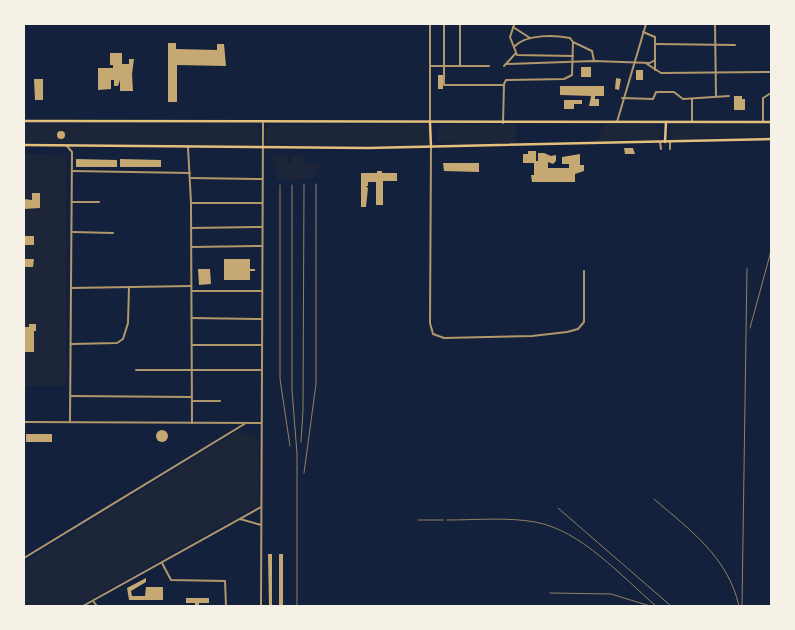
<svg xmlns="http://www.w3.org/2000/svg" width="795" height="630" font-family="'Alegreya Sans',sans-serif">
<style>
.green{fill:#1d2539}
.building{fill:#c6a872}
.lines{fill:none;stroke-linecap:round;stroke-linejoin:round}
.minor{stroke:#b1986c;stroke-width:2}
.tertiary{stroke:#b1986c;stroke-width:2}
.secondary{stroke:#e5c07b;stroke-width:2.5}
.rail{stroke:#918062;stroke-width:1}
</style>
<rect width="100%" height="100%" fill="#14213d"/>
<!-- green -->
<g class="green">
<path d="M24,123L254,124L260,128V141L255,146L24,143Z"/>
<path d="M425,124L429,128V144L426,146H270L265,142V129L270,125Z"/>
<path d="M516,124V144L436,143L437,128L440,125Z"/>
<path d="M605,124H657L660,134L657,140L596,142Z"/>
<path d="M673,124H771V137L671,139L669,130Z"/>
<path d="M24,154L66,155V386H24Z"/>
<path d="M272,156H287L286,162L289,164L292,162L291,156H305V164H319V170H277Z"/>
<path d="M277,171H319L311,179H277Z"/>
<path d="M238,431L255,436L258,441V505L78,606H24V562Z"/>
</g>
<!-- building -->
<g class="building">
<path d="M168,43H176V49L217,50V44H224L226,66L177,65V102H168Z"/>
<path d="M110,53H122V64H129V59H134L132,74L133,91H120V80L118,86H114V80H111V89L98,90V68H113V65H110Z"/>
<rect x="581" y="67" width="10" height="10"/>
<rect x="636" y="70" width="7" height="10"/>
<rect x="438" y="75" width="5" height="14"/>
<path d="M616,78L621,79L619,90L615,89Z"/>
<path d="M34,79H43V100H35Z"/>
<path d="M560,86H604V96H595V99H599V106H589L591,96L560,95Z"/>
<path d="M734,96H742V99H745V110H734Z"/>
<path d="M564,100H582V104H574V109H564Z"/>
<circle cx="61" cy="135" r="4"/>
<path d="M624,148H633L635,154H625Z"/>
<path d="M528,151H536V161H538V153H544L551,156L556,155V161L553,164L548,162V168H569V164H562V157L580,154V165H584V171L575,174V182H532L531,175H534V163H523V154H528Z"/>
<path d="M76,159L117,160V167H76Z"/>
<path d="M120,159L161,160V167H120Z"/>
<path d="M443,163H479V172L444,171Z"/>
<path d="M377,171H382V173H397V181H383V205H376V182H368V186H366L368,188L366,207H361V173H377Z"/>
<path d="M32,193H40V208L24,209V199L32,200Z"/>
<rect x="24" y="236" width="10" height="9"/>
<path d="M24,259H34L33,267H24Z"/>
<path d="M224,259H250V269H255V271H250V280H224Z"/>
<path d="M198,269H210L211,284L199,285Z"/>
<path d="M29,324H36V331H34V352H24V327H29Z"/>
<circle cx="162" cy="436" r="6"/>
<rect x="26" y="434" width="26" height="8"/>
<path d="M268,554H272V606H269Z"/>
<rect x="279" y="554" width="4" height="52"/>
<path d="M146,578V582L131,591L132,596H145L146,587H163V600H129L127,588Z"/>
<path d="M186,598H209V603H199V606H195V603H186Z"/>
</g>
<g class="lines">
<!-- minor -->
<g class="minor">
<path d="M430,24H442"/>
<path d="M444,24V85H503"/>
<path d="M460,24V66"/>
<path d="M467,24H516"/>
<path d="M715,24L716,96"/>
<path d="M514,25L510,37L517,55L573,56"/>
<path d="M513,27L530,38"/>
<path d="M643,32L655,37V70"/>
<path d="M573,42L592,51L594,61"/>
<path d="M656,44L735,45"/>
<path d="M506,64L594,61L650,63L655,60"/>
<path d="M647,64L661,73L771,72"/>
<path d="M430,66H489"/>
<path d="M504,66L516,53"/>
<path d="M622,98L653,99L656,92H674L683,99L729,96"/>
<path d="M430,121V24"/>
<path d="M692,121V99"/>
<path d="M763,122V98L771,93"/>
<path d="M503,123L504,84L506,80L564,79L572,75L573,42L570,38C554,35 527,34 515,46"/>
<path d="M660,142L661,149"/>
<path d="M670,142V149"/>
<path d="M67,146L72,152L70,422"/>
<path d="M188,147L191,203L192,423"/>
<path d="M431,147L430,323L433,334L444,338L532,336L567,332L578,329L584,322V271"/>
<path d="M72,171L190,173"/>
<path d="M191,178L262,179"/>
<path d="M72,202H99"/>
<path d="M191,203H262"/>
<path d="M191,228L262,227"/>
<path d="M73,232L113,233"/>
<path d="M192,247L262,246"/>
<path d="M71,288L191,286"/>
<path d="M192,291H262"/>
<path d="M192,318L262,319"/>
<path d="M71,344L117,343L123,339L128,323L129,287"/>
<path d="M192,345H262"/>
<path d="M136,370H261"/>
<path d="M71,396L191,397"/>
<path d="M192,401H220"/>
<path d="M240,519L261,525"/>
<path d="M24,558L246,423"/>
<path d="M162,563L171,580L225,581L226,606"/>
<path d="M93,601L97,606"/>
<path d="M83,606L261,507"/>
</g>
<!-- tertiary -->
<g class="tertiary">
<path d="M617,122L646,24"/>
<path d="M24,422L261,423"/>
<path d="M261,606L263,123"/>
</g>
<!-- secondary -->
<g class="secondary">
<path d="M24,121L771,122"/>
<path d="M430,123L431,147"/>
<path d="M665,142L666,122"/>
<path d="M24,145L368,148L771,139"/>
</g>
<!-- rail -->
<g class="rail">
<path d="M280,185V379L290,446"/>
<path d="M292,185V390L297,454V606"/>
<path d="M750,328L771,251"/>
<path d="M301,442L303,410L304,184"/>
<path d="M304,473L316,384V184"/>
<path d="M654,499C690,530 728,557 739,606"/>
<path d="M558,508L671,606"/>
<path d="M418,520H443"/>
<path d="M447,520C476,520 507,517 535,522C581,530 622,577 656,606"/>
<path d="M550,593L611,594L650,606"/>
<path d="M742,606L747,268"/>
</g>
</g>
<!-- border -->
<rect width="795" height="630" fill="none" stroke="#f6f1e7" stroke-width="50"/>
</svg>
